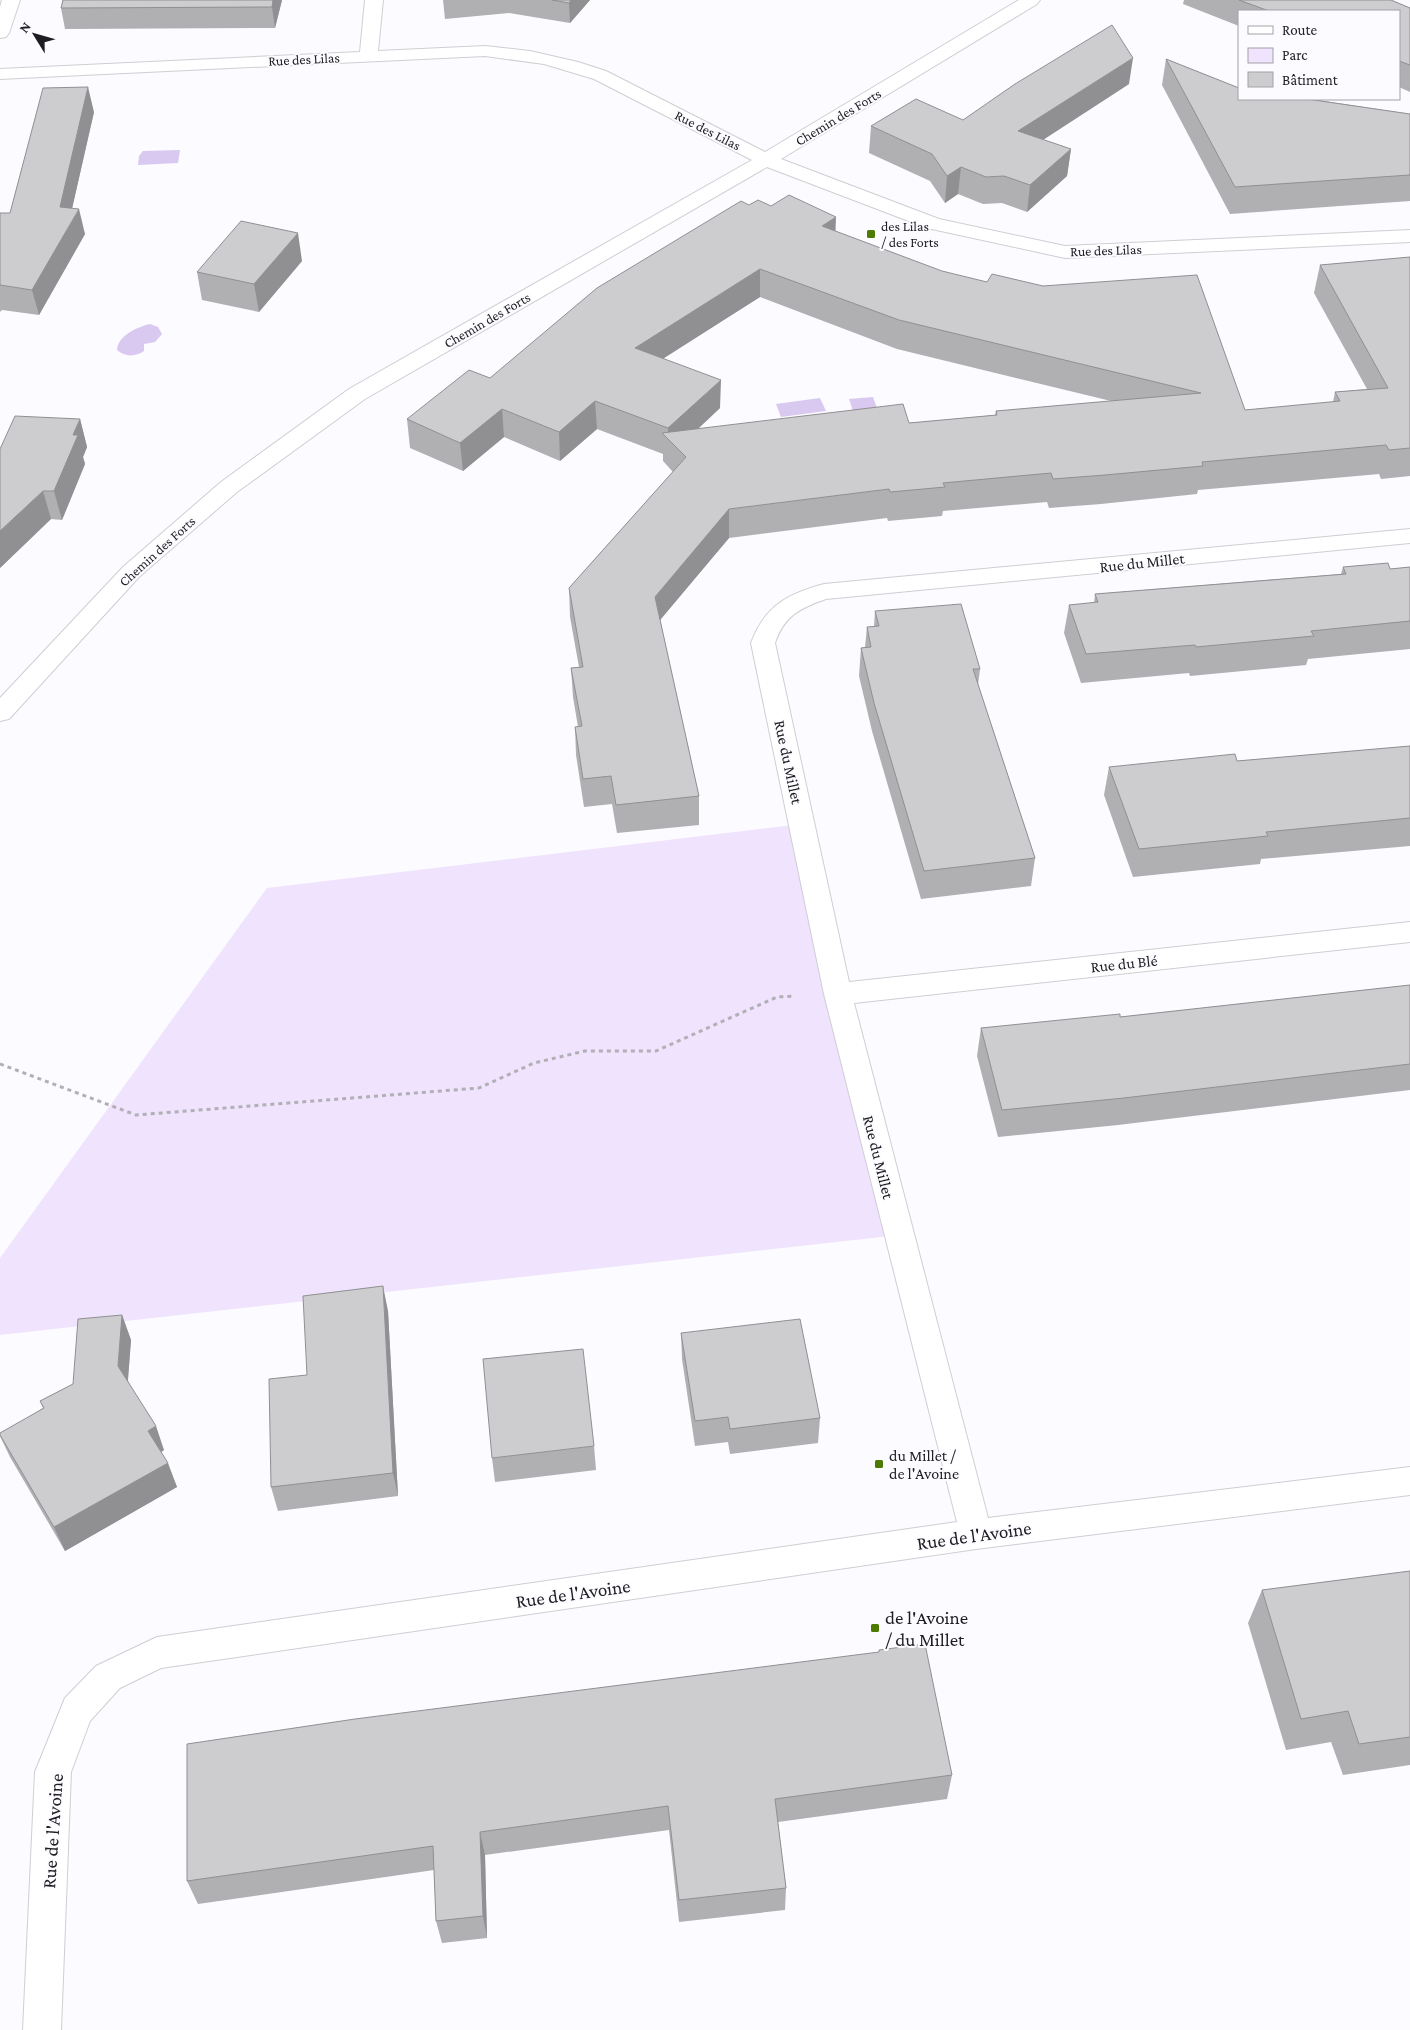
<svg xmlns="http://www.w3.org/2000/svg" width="1410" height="2030" font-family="'Crimson Pro',serif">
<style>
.green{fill:#efe3fe}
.water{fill:#d9c8ef}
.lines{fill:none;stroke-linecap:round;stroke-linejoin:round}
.minor-casing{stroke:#cfced2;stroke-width:2}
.path{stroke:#b1b0b4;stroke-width:3;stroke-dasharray:4 4;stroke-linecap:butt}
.minor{fill:#fff;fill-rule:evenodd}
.wall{fill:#b0afb2;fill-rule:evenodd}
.shaded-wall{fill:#908f91}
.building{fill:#cdcccf;stroke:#908f91}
.poi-dot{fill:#4d7b02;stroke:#fcfbff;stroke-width:2}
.labels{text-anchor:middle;stroke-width:4;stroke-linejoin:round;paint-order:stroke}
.far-street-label{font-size:14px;fill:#1e1d1f;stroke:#fcfbff}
.far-poi-label{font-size:14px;fill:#1e1d1f;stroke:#fcfbff;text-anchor:start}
.street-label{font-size:16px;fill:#1e1d1f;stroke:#fcfbff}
.poi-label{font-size:16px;fill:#1e1d1f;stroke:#fcfbff;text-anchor:start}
.near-street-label{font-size:19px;fill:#1e1d1f;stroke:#fcfbff}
.near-poi-label{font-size:19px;fill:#1e1d1f;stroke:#fcfbff;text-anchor:start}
</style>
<rect width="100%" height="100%" fill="#fcfbff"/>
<!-- green -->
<path class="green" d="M802,824L899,1235L0,1335V1258L267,888Z"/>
<!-- water -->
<g class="water">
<path d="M180,150L178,163L138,165L139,156L143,151Z"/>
<path d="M150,324L158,327L162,334L155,342L144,344V351C135,357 125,357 117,350C118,335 138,327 150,324Z"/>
<path d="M873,397L881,419L859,429L849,399Z"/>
<path d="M820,398L826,411L781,417L776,404Z"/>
</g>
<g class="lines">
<!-- minor casing -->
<g class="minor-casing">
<g id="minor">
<path d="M2,0H20L9,33L6,37L0,38V7Z"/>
<path d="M365,0H383L378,51L485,46L530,51L578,62L606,71L765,152L1019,0H1040L1037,4L781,159L939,219L1065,246L1410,230V242L1065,258L927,228L767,167L365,399L237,492L139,577L9,719L0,721V698L123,567L221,482L349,389L752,160L594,79L544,64L485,56L0,79V69L360,52Z"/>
<path d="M1410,529V543L826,599C800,608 784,616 775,643L849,982L1410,922V942L854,1003L988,1518L1410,1467V1495L976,1549L161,1668L120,1688L90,1721L71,1772L61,2030H23L35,1772L65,1698L96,1666L157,1637L957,1522L824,994L751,643C765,606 787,594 824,584Z"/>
</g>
</g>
<!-- path -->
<path class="path" d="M0,1064L136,1115L479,1088L534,1063L585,1051H656L777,997L795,996"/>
<!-- minor -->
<use href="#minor" class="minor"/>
</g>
<!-- wall -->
<g class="wall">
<path d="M63,0H282L275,28L65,29L61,8Z"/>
<path d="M443,0H590L570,23L509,13L445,19Z"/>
<path d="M1184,0H1391L1410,8V92L1399,87V11H1239V26L1183,4Z"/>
<path d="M1166,59L1239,88L1410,114V201L1230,214L1162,85Z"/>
<path d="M1129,84L1043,140L1071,149L1067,176L1027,212L1002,203L983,204L958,194L945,203L930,181L869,153L871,126L963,120Z"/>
<path d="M94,112L72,208L85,234L39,315L2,310L0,312V213H10Z"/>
<path d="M749,205L771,206L835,231L1245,410L1333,402L1335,392L1367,389L1314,293L1320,265L1410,257V476L1381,479L1379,474L1198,490L1197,494L1101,504L1049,508L1047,502L943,511L942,516L888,521L887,518L729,538L660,620L699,796V825L617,833L612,804L584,807L576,755L575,727H578L573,697L571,668L579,667L570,617L569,588L673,472L663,461V454L597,429L560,461L504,437L463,471L410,448L407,419L490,378ZM760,297L897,349L1111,401L996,411L995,415L909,423L698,429L720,408L663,358Z"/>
<path d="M302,261L259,312L202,300L197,272Z"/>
<path d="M80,419L87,447L83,457L85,464L62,520L51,519L0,568Z"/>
<path d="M1343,567L1390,569L1410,567V649L1308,659L1306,665L1190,676L1189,673L1081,683L1064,633L1069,605L1094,603L1095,594L1341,574Z"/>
<path d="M875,611L980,669L978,685L1035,858L1031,886L921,899L872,731L859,676L861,648L865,647L867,627H874Z"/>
<path d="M1410,746V846L1261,859L1260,864L1133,877L1104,795L1109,767L1237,761Z"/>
<path d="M1410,985V1090L1118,1125L998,1137L977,1056L981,1028L1120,1017Z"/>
<path d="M388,1311L398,1496L278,1511L271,1487L307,1375Z"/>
<path d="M122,1315L131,1340L128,1381L164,1450L161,1452L177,1487L65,1551L10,1457L0,1436L43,1408L40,1401L73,1384Z"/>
<path d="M681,1333L820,1418L818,1443L730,1454L728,1442L695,1446L682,1359Z"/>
<path d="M594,1446L596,1470L495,1482L492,1458Z"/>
<path d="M1410,1571V1765L1343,1775L1331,1742L1286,1750L1248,1623L1262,1590Z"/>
<path d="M187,1744L952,1775L947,1799L778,1822L786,1888L785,1910L679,1922L669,1830L485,1855L487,1938L442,1943L436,1921L434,1870L198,1904L187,1881Z"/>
</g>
<!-- shaded-wall -->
<g class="shaded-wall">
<path d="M273,0H282L275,28L272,7Z"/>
<path d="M571,0H590L570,23L569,3Z"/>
<path d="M1133,58L1129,84L1015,158L1018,131Z"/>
<path d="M88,87L94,112L67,231L79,209L85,234L39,315L32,290Z"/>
<path d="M1071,149L1067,176L1027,212L1030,185Z"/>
<path d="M961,167L958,194L945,203L947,176Z"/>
<path d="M836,217L835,245L822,226Z"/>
<path d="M298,233L302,261L259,312L254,284Z"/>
<path d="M760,269V297L636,376L635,348Z"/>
<path d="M721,380L720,408L677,448L668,439V428Z"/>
<path d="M595,401L597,429L560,461L559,432Z"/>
<path d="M502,409L504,437L463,471L460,443Z"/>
<path d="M80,419L87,447L83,457L85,464L62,520L54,491L73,435Z"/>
<path d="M43,491L51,519L0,568V531Z"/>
<path d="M729,509V538L655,626V597Z"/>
<path d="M383,1286L388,1311L398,1496L393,1473Z"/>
<path d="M122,1315L131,1340L127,1390L118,1366Z"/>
<path d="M156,1426L164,1450L157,1455L148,1431Z"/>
<path d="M168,1463L177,1487L65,1551L54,1527Z"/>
<path d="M480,1832L485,1855L487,1938L483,1916Z"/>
</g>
<!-- building -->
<g class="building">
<path d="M63,0H273L272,7L61,8Z"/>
<path d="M552,0H571L569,3Z"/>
<path d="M1239,0H1391L1410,8V65L1399,61V11H1269Z"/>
<path d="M1112,25L1133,58L1018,131L1071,149L1030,185L1004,176L986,177L961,167L947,176L932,154L871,126L916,99L963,120L1015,84Z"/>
<path d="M1166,59L1239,88V99H1307L1410,114V175L1235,187Z"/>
<path d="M88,87L60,207L79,209L32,290L0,285V213H10L43,88Z"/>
<path d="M789,195L836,217L822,226L942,271L987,282L992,274L1043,286L1197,275L1245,410L1340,401L1335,392L1388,388L1320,265L1410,257V448L1389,450L1386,445L1202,462L1203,466L1105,475L1053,479L1051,473L943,483L945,487L890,492L889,489L729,509L655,597L699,796L616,805L611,776L583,779L575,727L582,726L571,668L583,667L569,588L686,457L662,433L903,404L909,423L997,415L996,411L1201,393L899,320L760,269L635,348L721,380L668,428L595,401L559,432L502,409L460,443L407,419L469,370L490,378L597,288L741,201L749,205L758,200L771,206Z"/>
<path d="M241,221L298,233L254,284L197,272Z"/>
<path d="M15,416L80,419L73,435H78L54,491H43L0,531V449Z"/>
<path d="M1388,563L1390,569L1410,567V621L1311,631L1314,636L1196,647L1195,645L1086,654L1069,605L1098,602L1095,594L1346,574L1343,567Z"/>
<path d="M961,604L980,669H973L1035,858L924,871L874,703L861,648L871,647L867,627L879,626L875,611Z"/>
<path d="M1410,746V818L1266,832L1268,836L1139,849L1109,767L1235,754L1237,761Z"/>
<path d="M1410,985V1064L1124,1098L1002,1110L981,1028L1120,1014V1017Z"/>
<path d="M383,1286L393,1473L271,1487L269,1379L307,1375L303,1296Z"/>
<path d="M122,1315L118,1366L156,1426L148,1431L168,1463L54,1527L0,1435V1433L44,1408L40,1401L73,1384L78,1319Z"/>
<path d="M800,1319L820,1418L730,1429L728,1417L695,1421L681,1333Z"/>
<path d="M583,1349L594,1446L492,1458L483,1359Z"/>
<path d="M1410,1571V1737L1359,1744L1348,1711L1301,1719L1262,1590Z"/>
<path d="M925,1644L952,1775L775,1799L786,1888L679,1900L668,1806L480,1832L483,1916L436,1921L433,1846L187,1881V1744L355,1719L879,1652V1650Z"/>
</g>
<!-- markers -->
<g class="poi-dot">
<rect x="866" y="229" width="10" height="10" rx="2.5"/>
<rect x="874" y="1459" width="10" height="10" rx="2.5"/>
<rect x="870" y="1623" width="10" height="10" rx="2.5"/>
</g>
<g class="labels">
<!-- far-street labels -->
<g class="far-street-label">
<text transform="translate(304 59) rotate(-3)" y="5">Rue des Lilas</text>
<text transform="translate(838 117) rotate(-31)" y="5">Chemin des Forts</text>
<text transform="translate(708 130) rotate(27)" y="5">Rue des Lilas</text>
<text transform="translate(1106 250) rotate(-2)" y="5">Rue des Lilas</text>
<text transform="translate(487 320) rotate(-30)" y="5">Chemin des Forts</text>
<text transform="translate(157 551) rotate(-42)" y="5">Chemin des Forts</text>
</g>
<!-- far-poi labels -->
<g class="far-poi-label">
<text x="881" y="231">des Lilas<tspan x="881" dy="16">/ des Forts</tspan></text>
</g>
<!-- street labels -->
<g class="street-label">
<text transform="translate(1142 562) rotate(-6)" y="6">Rue du Millet</text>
<text transform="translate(789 762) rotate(78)" y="6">Rue du Millet</text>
<text transform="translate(1124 963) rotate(-6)" y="6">Rue du Blé</text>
<text transform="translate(879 1157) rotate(76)" y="6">Rue du Millet</text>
</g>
<!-- poi labels -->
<g class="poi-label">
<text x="889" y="1461">du Millet /<tspan x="889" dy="18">de l'Avoine</tspan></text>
</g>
<!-- near-street labels -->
<g class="near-street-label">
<text transform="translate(974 1535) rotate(-8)" y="7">Rue de l'Avoine</text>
<text transform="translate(573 1593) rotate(-8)" y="7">Rue de l'Avoine</text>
<text transform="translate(52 1831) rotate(-86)" y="7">Rue de l'Avoine</text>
</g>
<!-- near-poi labels -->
<g class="near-poi-label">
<text x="885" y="1624">de l'Avoine<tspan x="885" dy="22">/ du Millet</tspan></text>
</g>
</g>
<!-- legend -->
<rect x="1238" y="10" width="162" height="90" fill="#fcfbff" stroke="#a3a2a5"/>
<rect x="1248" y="26" width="25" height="8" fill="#ffffff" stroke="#a3a2a5"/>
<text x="1282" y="35" font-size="15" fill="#1e1d1f">Route</text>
<rect x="1248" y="48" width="25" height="15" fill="#efe3fe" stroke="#a3a2a5"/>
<text x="1282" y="60" font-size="15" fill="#1e1d1f">Parc</text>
<rect x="1248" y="72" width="25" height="15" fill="#cdcccf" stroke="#a3a2a5"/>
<text x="1282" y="85" font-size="15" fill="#1e1d1f">Bâtiment</text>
<!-- north arrow -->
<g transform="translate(35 35) rotate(307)" stroke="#fcfbff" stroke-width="4" paint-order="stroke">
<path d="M0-4L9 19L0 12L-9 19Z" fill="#1e1d1f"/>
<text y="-8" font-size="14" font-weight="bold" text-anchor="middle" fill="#1e1d1f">N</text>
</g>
</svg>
